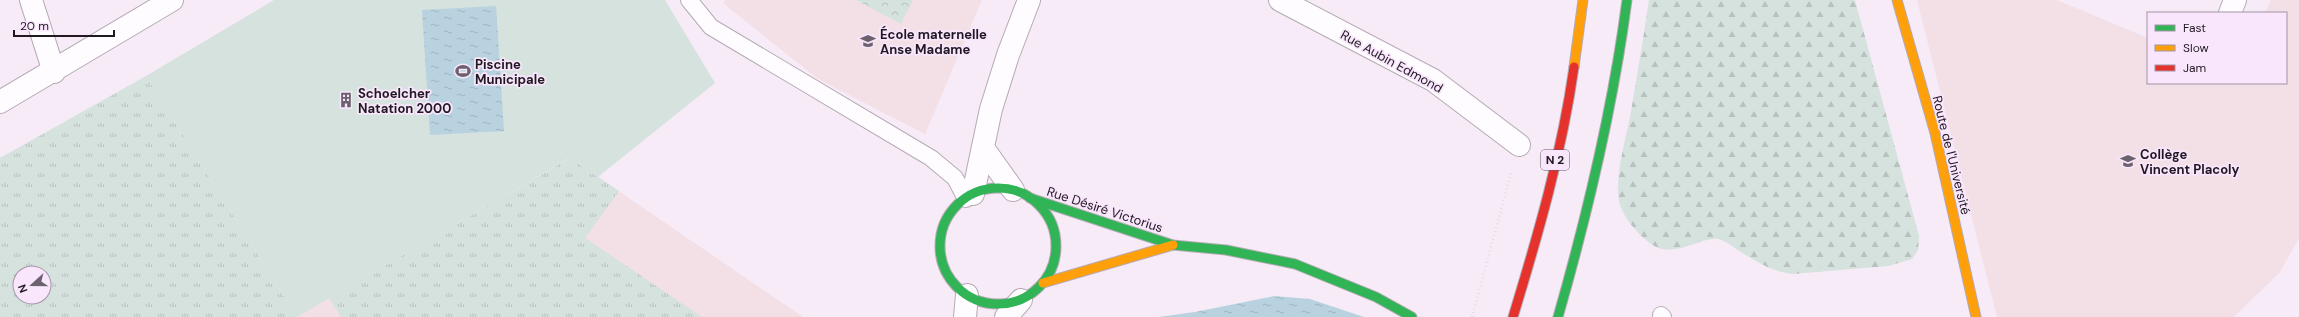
<svg xmlns="http://www.w3.org/2000/svg" width="2299" height="317" font-family="'DM Sans',sans-serif">
<style>
.education{fill:#f3dfe6}
.grass{fill:url(#grass-tufts);fill-rule:evenodd}
.forest{fill:url(#forest-firs)}
.park{fill:url(#park-crowns)}
.pitch{fill:#d5e2de}
.water{fill:url(#water-ripples)}
.lines{fill:none;stroke-linecap:round;stroke-linejoin:round}
.lane-casing{stroke:#b4abb5;stroke-width:18}
.street-casing{stroke:#b4abb5;stroke-width:24}
.fast-casing{stroke:#b4abb5;stroke-width:11}
.slow-casing{stroke:#b4abb5;stroke-width:11}
.jam-casing{stroke:#b4abb5;stroke-width:11}
.path{stroke:#e1dde2;stroke-width:2.5;stroke-dasharray:1 3;stroke-linecap:butt}
.lane{stroke:#fefcfe;stroke-width:16}
.street{stroke:#fefcfe;stroke-width:22}
.fast{stroke:#30b455;stroke-width:9}
.slow{stroke:#ff9f0a;stroke-width:9}
.jam{stroke:#e5322d;stroke-width:9}
.labels{text-anchor:middle;stroke-width:3.5;stroke-linejoin:round;paint-order:stroke}
.shield{fill:#f9e6fc;stroke:#625663;stroke-width:1}
.shield-label{font-size:12px;font-weight:bold;fill:#211922}
.poi-label{font-size:13px;font-weight:bold;fill:#211922;stroke:#f9e6fc;text-anchor:start}
.street-label{font-size:13px;fill:#211922;stroke:#f9e6fc}
</style>
<defs>
<pattern id="grass-tufts" width="24" height="20" patternUnits="userSpaceOnUse"><rect width="24" height="20" fill="#d5e2de"/><path d="M3 7l-1-3M5 7V3M7 7l1-3M15 17l-1-3M17 17v-4M19 17l1-3" fill="none" stroke="#b7c1be"/></pattern>
<pattern id="forest-firs" width="22" height="20" patternUnits="userSpaceOnUse"><rect width="22" height="20" fill="#d5e2de"/><path d="M5 1l3.5 6h-7zM16 11l3.5 6h-7z" fill="#b7c1be"/></pattern>
<pattern id="park-crowns" width="20" height="18" patternUnits="userSpaceOnUse"><rect width="20" height="18" fill="#d5e2de"/><path d="M2 6a3 3 0 1 1 6 0M12 15a3 3 0 1 1 6 0" fill="none" stroke="#b7c1be"/></pattern>
<pattern id="water-ripples" width="26" height="14" patternUnits="userSpaceOnUse"><rect width="26" height="14" fill="#b9d2df"/><path d="M2 4q2-2 4 0t4 0M15 11q2-2 4 0t4 0" fill="none" stroke="#9fb4bf"/></pattern>
</defs>
<rect width="100%" height="100%" fill="#f6ebf7"/>
<!-- education -->
<g class="education">
<path d="M725,0H982L925,134L818,79L723,3Z"/>
<path d="M1917,0H2057L2148,38V83H2286V13H2265L2271,0H2299V238L2280,272L2234,317H1997Z"/>
<path d="M570,158L803,317H296Z"/>
</g>
<!-- grass -->
<g class="grass">
<path d="M146,76L297,317H0V158ZM20,273H44V297H20Z"/>
<path d="M570,158L619,191L585,238L702,317H341L329,298Z"/>
</g>
<!-- forest -->
<path class="forest" d="M1649,0H1855L1919,236L1918,250L1912,259L1888,266L1793,274C1773,272 1759,263 1741,252C1733,247 1727,241 1718,239C1703,237 1681,253 1662,249C1645,245 1622,217 1619,201C1615,174 1625,143 1630,117C1637,78 1643,39 1649,0Z"/>
<!-- park -->
<path class="park" d="M856,0H913L901,24Z"/>
<!-- pitch -->
<path class="pitch" d="M274,0H665L715,83L598,177L569,158L297,317L146,76Z"/>
<!-- water -->
<g class="water">
<path d="M496,6L504,131L430,135L422,10Z"/>
<path d="M1274,296L1310,299L1364,317H1159L1195,312Z"/>
</g>
<g class="lines">
<!-- lane casing -->
<g class="lane-casing">
<g id="lane">
<path d="M689,0L711,27L931,158L955,178L966,199"/>
<path d="M1661,315L1663,317"/>
</g>
</g>
<!-- street casing -->
<g class="street-casing">
<g id="street">
<path d="M31,0L54,72"/>
<path d="M1280,0L1433,80L1519,145"/>
<path d="M2230,13L2235,0"/>
<path d="M0,102L172,0"/>
<path d="M983,148L1013,190"/>
<path d="M973,194L991,109L1008,55L1029,0"/>
<path d="M965,317L967,295"/>
<path d="M1006,317L1021,300"/>
</g>
</g>
<!-- fast casing -->
<g class="fast-casing">
<g id="fast">
<circle cx="998" cy="246" r="58"/>
<path d="M1030,198L1173,245L1226,250L1295,264L1376,297L1412,317"/>
<path d="M1558,317C1588,212 1613,108 1627,0"/>
</g>
</g>
<!-- slow casing -->
<g class="slow-casing">
<g id="slow">
<path d="M1897,0L1935,133L1976,317"/>
<path d="M1574,67L1583,0"/>
<path d="M1043,283L1173,245"/>
</g>
</g>
<!-- jam casing -->
<g class="jam-casing">
<path id="jam" d="M1513,317C1538,235 1562,152 1574,67"/>
</g>
<!-- path -->
<path class="path" d="M1472,317L1511,173"/>
<!-- lane -->
<use href="#lane" class="lane"/>
<!-- street -->
<use href="#street" class="street"/>
<!-- fast -->
<use href="#fast" class="fast"/>
<!-- slow -->
<use href="#slow" class="slow"/>
<!-- jam -->
<use href="#jam" class="jam"/>
</g>
<!-- icons -->
<defs>
<g id="school-bare" transform="scale(1.2)"><path d="M0-5L7-2L0 1L-7-2ZM-4 1L0 2.5L4 1V4Q0 6-4 4Z" fill="#6c626d" stroke="#f9e6fc" stroke-width="2.5" paint-order="stroke"/></g>
<g id="stadium-bare" transform="scale(1.2)"><path d="M0-5a6.5 5 0 1 0 0 10a6.5 5 0 1 0 0-10ZM-3.5-1.8h7v3.6h-7Z" fill="#6c626d" stroke="#f9e6fc" stroke-width="2.5" paint-order="stroke"/></g>
<g id="building-bare" transform="scale(1.2)"><path d="M-4-6H4V6H1V3H-1V6H-4ZM-2.5-4.3h1.7v1.8h-1.7ZM.8-4.3h1.7v1.8H.8ZM-2.5-1h1.7V.8h-1.7ZM.8-1h1.7V.8H.8Z" fill="#6c626d" stroke="#f9e6fc" stroke-width="2.5" paint-order="stroke"/></g>
</defs>
<g fill-rule="evenodd">
<use href="#school-bare" x="868" y="41"/>
<use href="#stadium-bare" x="463" y="71"/>
<use href="#building-bare" x="346" y="100"/>
<use href="#school-bare" x="2128" y="161"/>
</g>
<g class="labels">
<!-- shield labels -->
<rect class="shield" x="1541" y="150" width="28" height="20" rx="3"/>
<g class="shield-label">
<text x="1555" y="164">N 2</text>
</g>
<!-- poi labels -->
<g class="poi-label">
<text x="880" y="39">École maternelle<tspan x="880" dy="15">Anse Madame</tspan></text>
<text x="475" y="69">Piscine<tspan x="475" dy="15">Municipale</tspan></text>
<text x="358" y="98">Schoelcher<tspan x="358" dy="15">Natation 2000</tspan></text>
<text x="2140" y="159">Collège<tspan x="2140" dy="15">Vincent Placoly</tspan></text>
</g>
<!-- street labels -->
<g class="street-label">
<text transform="translate(1392 61) rotate(29)" y="5">Rue Aubin Edmond</text>
<text transform="translate(1952 155) rotate(76)" y="5">Route de l'Université</text>
<text transform="translate(1105 209) rotate(18)" y="5">Rue Désiré Victorius</text>
</g>
</g>
<!-- legend -->
<rect x="2147" y="12" width="140" height="72" fill="#f9e6fc" stroke="#a394a5"/>
<rect x="2155" y="25" width="20" height="6" fill="#30b455" stroke="#a394a5"/>
<text x="2183" y="32" font-size="12" fill="#211922">Fast</text>
<rect x="2155" y="45" width="20" height="6" fill="#ff9f0a" stroke="#a394a5"/>
<text x="2183" y="52" font-size="12" fill="#211922">Slow</text>
<rect x="2155" y="65" width="20" height="6" fill="#e5322d" stroke="#a394a5"/>
<text x="2183" y="72" font-size="12" fill="#211922">Jam</text>
<!-- north arrow -->
<g transform="translate(32 285) rotate(249)"><circle r="19" fill="#f9e6fc" stroke="#a394a5"/>
<path d="M0-3L7 15L0 10L-7 15Z" fill="#6c626d"/>
<text y="-6" font-size="11" font-weight="bold" text-anchor="middle" fill="#211922">N</text>
</g>
<!-- scale -->
<path d="M14 30v6h100v-6" fill="none" stroke="#211922" stroke-width="2"/>
<text x="20" y="30" font-size="12" fill="#211922" stroke="#f9e6fc" stroke-width="3" paint-order="stroke">20 m</text>
</svg>
